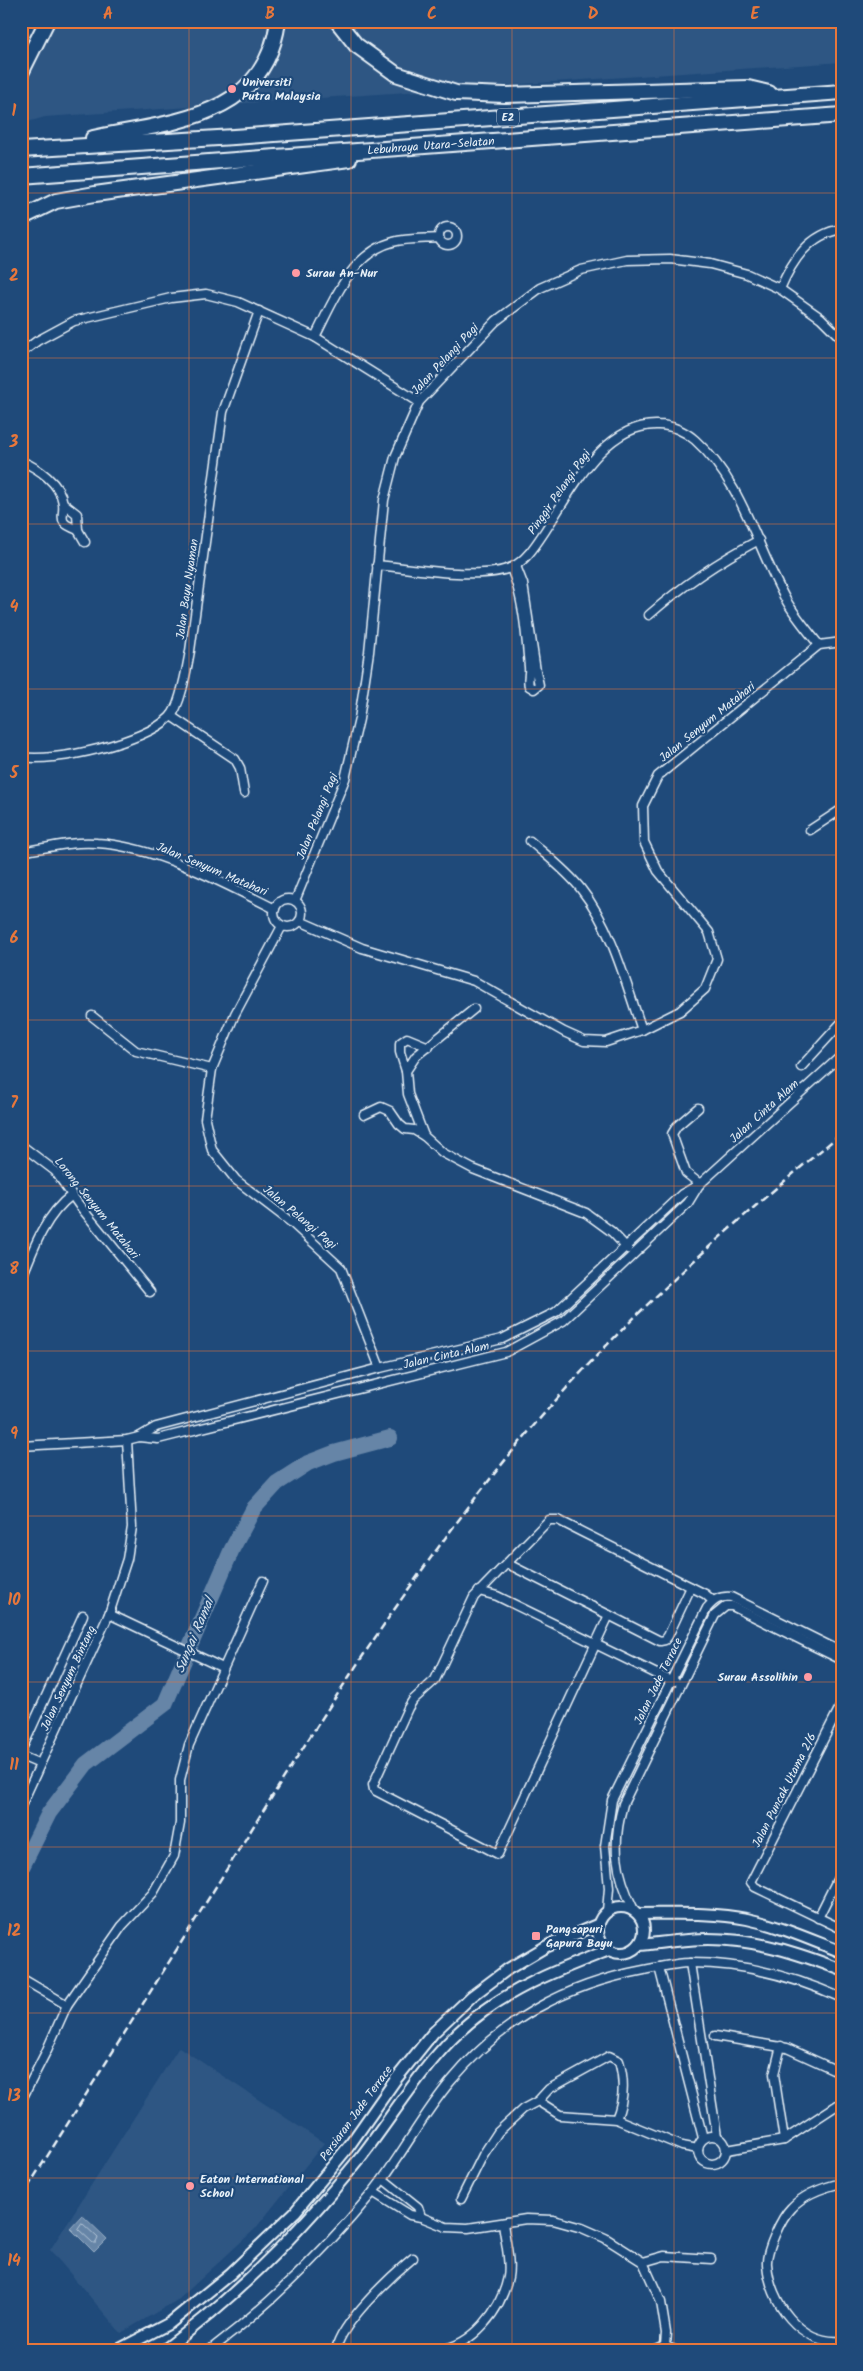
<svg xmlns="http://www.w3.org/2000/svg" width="863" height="2371" font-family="Kalam,sans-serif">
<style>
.built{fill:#2e5683}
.water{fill:#6685a7;stroke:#9ab0c7}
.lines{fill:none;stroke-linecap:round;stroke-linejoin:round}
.shore{stroke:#b4c6d8;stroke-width:1}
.river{stroke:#6685a7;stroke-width:16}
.minor-casing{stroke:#e8f1f8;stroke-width:11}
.tertiary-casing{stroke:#e8f1f8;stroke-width:14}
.motorway-casing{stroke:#e8f1f8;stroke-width:18}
.minor{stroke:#1f4a7a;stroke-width:8}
.tertiary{stroke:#1f4a7a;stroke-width:10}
.motorway{stroke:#1f4a7a;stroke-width:14}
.rail{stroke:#e8f1f8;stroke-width:2.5;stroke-dasharray:8 4;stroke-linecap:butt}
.grid{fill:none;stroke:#e8773b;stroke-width:1;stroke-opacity:0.55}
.poi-dot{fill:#ff9aa2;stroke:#1f4a7a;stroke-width:2}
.labels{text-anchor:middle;stroke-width:4.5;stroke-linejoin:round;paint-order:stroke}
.shield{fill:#1f4a7a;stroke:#acbfd2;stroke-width:1}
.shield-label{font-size:11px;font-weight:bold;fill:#e8f1f8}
.poi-label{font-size:12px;font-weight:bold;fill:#e8f1f8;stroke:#1f4a7a;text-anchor:start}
.street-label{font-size:12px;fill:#e8f1f8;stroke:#1f4a7a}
.water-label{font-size:14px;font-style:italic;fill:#d4e1ec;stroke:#1f4a7a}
.neatline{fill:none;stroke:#e8773b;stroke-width:2}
.grid-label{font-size:16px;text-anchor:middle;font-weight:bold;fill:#e8773b}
</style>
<rect width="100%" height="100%" fill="#1f4a7a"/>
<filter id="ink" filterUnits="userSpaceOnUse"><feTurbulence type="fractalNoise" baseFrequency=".02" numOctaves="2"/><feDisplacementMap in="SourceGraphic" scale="10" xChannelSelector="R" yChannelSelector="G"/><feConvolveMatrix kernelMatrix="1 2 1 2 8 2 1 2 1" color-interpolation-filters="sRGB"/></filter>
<g filter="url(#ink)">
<!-- built -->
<g class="built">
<path d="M21,21H842V62L45,117L21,124Z"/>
<path d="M179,2047L324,2143L255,2229L179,2299L121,2333L50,2250Z"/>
</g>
<!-- water -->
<path class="water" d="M82,2215L107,2239L94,2252L70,2228Z"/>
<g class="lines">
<!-- shore -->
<path class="shore" d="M82,2223L98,2238L96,2243H93L78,2229Z"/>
<!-- river -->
<path class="river" d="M21,1869L49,1813L86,1764L165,1704L232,1549L254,1508L277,1483L308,1463L334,1453L390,1438"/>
<!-- minor casing -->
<g class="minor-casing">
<g id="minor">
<circle cx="448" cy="236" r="9"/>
<path d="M780,289C792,261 809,234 842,229"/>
<path d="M315,337C333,302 351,253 393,242C407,238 424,239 439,238"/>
<path d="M21,353L37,341L74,321L171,298L206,294L238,302L315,337L419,402"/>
<path d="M21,461C38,468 60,483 63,503C65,519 55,521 78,530"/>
<path d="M63,503L77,514L78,530L85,542"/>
<path d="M377,565C411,568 483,581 512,567C526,561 537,543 545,531C571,492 603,423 658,425C671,425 685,431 695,440C743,483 756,546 786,600C795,616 808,631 819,645"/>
<path d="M511,568C524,600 526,634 529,667C530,674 527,680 529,686L534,689L539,685L536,671L523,584L516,566"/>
<path d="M649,615C683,585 719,561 759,540"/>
<path d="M171,716L235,759L240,768L244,793"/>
<path d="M21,757C56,763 145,742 170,717C181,706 187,667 190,651L223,412L259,311"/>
<path d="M810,830L842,809"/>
<path d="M530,841C547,856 567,871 581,889C612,928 626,984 642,1030"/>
<path d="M21,852C46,848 71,841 97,843C154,846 224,883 275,909"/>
<circle cx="288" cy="913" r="14"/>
<path d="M295,901L345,779L359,719L369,652L384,500L395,457L419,402L496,321L540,288L581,270L627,260L670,259L710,264L747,274L780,289L821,318L842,339"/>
<path d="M300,921L362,948L474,981L564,1032L584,1041L606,1042L642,1030L680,1011L705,989L717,959L709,932L658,871L644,842L643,806L658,776L819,645L842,642"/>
<path d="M282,926L235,1014L212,1069L205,1119L212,1150L236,1180L292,1223L341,1268L380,1368"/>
<path d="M474,1009L416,1056L406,1071L408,1094L424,1136L443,1153L473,1169L586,1213L612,1232L628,1249"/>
<path d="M92,1016L136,1051L212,1069"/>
<path d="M801,1067L842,1022"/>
<path d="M406,1071L400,1052V1043L407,1038L429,1047"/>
<path d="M698,1108L677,1126L672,1134L686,1173L700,1184"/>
<path d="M364,1115L381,1107L390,1111L399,1124L405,1129L414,1130L424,1136"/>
<path d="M21,1145L55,1171L79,1205L150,1292"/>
<path d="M21,1280C33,1249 45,1215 72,1195"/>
<path d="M139,1437L158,1439L506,1352L563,1321L688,1203L699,1185"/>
<path d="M127,1440L132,1527L127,1559L109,1614L223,1668"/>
<path d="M21,1446L127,1440L139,1437L156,1427L380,1368L502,1339L556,1312L682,1194L700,1184L842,1055"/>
<path d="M508,1564L660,1641L665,1640L668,1636L691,1587"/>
<path d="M479,1591L497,1596L671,1681H675"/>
<path d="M609,1615L498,1854L374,1790L373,1785L408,1708L413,1700L435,1680L474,1597L549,1520H558L705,1594L713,1601"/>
<path d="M842,1703L751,1882L755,1887L842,1929"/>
<path d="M21,1751L83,1615"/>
<path d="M21,1756L40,1764"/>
<path d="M21,1806L109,1614"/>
<path d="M634,1910C615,1872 612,1844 623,1804L715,1615L726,1606H732L842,1660"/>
<path d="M607,1911L609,1888L605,1846L612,1800L707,1608C714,1600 719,1596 731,1597L842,1652"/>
<path d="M818,1918L842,1870"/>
<path d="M690,1963L717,2136"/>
<path d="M659,1967L703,2138"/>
<path d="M21,1978L67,2005"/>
<path d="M715,2036L787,2048L842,2073"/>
<path d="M781,2046L774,2074L784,2140"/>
<path d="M21,2101L46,2052L67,2005L122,1926L153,1893L174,1856L180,1823V1780L189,1745L263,1581"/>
<path d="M538,2101L560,2115L616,2119L682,2146L698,2149"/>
<circle cx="712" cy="2150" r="14"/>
<path d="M727,2150L784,2140L842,2102"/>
<path d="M383,2179L418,2207L421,2217"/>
<path d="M842,2183C824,2187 803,2195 791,2208C781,2218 766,2251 767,2264C770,2302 800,2345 842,2341"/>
<path d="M373,2192L410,2215L421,2217L446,2227L468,2228L526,2219L553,2220L582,2228L605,2238L643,2262L661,2302L666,2333L665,2346"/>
<path d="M461,2199L483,2155L498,2132L523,2109L538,2101L549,2089L609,2056L619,2061C625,2081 624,2100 616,2119"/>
<path d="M643,2262L664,2256L711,2259"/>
<path d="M210,2350C271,2304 325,2250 373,2192C401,2157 422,2115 451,2081C503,2019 565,1985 644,1970C659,1967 676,1963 691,1963C743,1963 795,1977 842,1998"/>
<path d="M336,2350C341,2323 391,2276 413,2258"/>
<path d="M439,2350C473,2345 501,2311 508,2277C511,2261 505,2240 503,2223"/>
<path d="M656,2350L665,2346L675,2350"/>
</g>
</g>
<!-- tertiary casing -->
<g class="tertiary-casing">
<g id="tertiary">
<circle cx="621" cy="1930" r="23"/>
<path d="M639,1914C675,1914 712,1912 747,1919C780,1926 811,1940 842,1952"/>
<path d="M639,1945C661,1943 685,1939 708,1939C755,1939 798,1953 842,1970"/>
<path d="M118,2350L170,2323L230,2274L295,2212L349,2146L396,2079L433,2033L472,1996L508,1969L547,1946L599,1924"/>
<path d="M164,2350C238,2295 302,2230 360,2158C400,2107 431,2049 484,2011C522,1983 566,1967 609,1950"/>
</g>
</g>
<!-- motorway casing -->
<g class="motorway-casing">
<g id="motorway">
<path d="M337,21L356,45L396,74L456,93L505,95L748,88L769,93"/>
<path d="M21,37L29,21"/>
<path d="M21,73L47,21"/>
<path d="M93,138C170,122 265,119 278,21"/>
<path d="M21,150L234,137L842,92"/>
<path id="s1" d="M21,176L842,115"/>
<path d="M21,218L56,201L95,194L349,159"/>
</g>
</g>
<!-- minor -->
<use href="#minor" class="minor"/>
<!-- tertiary -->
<use href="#tertiary" class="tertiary"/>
<!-- motorway -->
<use href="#motorway" class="motorway"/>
<!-- rail -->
<path class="rail" d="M21,2198C97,2077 173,1956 248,1835C337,1693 427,1551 536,1423C627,1316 734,1222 842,1133"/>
</g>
</g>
<!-- grid -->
<path class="grid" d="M189,21V2350M351,21V2350M512,21V2350M674,21V2350M21,193H842M21,358H842M21,524H842M21,689H842M21,855H842M21,1020H842M21,1186H842M21,1351H842M21,1516H842M21,1682H842M21,1847H842M21,2013H842M21,2178H842"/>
<!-- markers -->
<g class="poi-dot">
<circle cx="232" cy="89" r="5"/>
<circle cx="296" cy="273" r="5"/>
<circle cx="808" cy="1677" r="5"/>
<rect x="531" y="1931" width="10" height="10" rx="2.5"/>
<circle cx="190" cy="2186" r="5"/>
</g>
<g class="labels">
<!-- shield labels -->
<rect class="shield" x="497" y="108.5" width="22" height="17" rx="4"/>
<g class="shield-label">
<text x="508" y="121">E2</text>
</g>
<!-- poi labels -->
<g class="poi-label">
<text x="242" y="86">Universiti<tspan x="242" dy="14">Putra Malaysia</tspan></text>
<text x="306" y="277">Surau An-Nur</text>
<text x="798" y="1681" text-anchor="end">Surau Assolihin</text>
<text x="546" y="1933">Pangsapuri<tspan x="546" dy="14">Gapura Bayu</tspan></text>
<text x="200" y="2183">Eaton International<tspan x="200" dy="14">School</tspan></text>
</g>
<!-- street labels -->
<g class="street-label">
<text dy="4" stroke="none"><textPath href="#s1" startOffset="411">Lebuhraya Utara–Selatan</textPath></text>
<text transform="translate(445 359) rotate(-47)" y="4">Jalan Pelangi Pagi</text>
<text transform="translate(559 492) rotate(-55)" y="4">Pinggir Pelangi Pagi</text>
<text transform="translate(187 589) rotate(-82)" y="4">Jalan Bayu Nyaman</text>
<text transform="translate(707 722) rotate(-39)" y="4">Jalan Senyum Matahari</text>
<text transform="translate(317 816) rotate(-68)" y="4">Jalan Pelangi Pagi</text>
<text transform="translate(212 869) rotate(23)" y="4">Jalan Senyum Matahari</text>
<text transform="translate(764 1111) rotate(-42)" y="4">Jalan Cinta Alam</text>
<text transform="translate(97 1208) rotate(51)" y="4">Lorong Senyum Matahari</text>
<text transform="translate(300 1217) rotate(40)" y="4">Jalan Pelangi Pagi</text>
<text transform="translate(446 1355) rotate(-13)" y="4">Jalan Cinta Alam</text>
<text transform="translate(68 1678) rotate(-65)" y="4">Jalan Senyum Bintang</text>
<text transform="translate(658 1681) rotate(-64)" y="4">Jalan Jade Terrace</text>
<text transform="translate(784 1790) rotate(-63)" y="4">Jalan Puncak Utama 2/6</text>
<text transform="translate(356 2113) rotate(-54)" y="4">Persiaran Jade Terrace</text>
</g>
<!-- water labels -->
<g class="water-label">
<text transform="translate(194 1635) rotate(-67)" y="5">Sungai Ramal</text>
</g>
</g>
<!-- margin -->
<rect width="863" height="2371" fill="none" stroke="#1f4a7a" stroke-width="55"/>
<rect x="28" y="28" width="808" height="2316" class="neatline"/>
<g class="grid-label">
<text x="108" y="19">A</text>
<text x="270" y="19">B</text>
<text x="432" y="19">C</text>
<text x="593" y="19">D</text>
<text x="755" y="19">E</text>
<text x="14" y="116">1</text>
<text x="14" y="281">2</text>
<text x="14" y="447">3</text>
<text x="14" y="612">4</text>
<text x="14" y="778">5</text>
<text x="14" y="943">6</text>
<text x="14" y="1108">7</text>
<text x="14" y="1274">8</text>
<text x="14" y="1439">9</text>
<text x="14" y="1605">10</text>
<text x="14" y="1770">11</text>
<text x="14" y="1936">12</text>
<text x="14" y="2101">13</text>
<text x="14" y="2266">14</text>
</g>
</svg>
